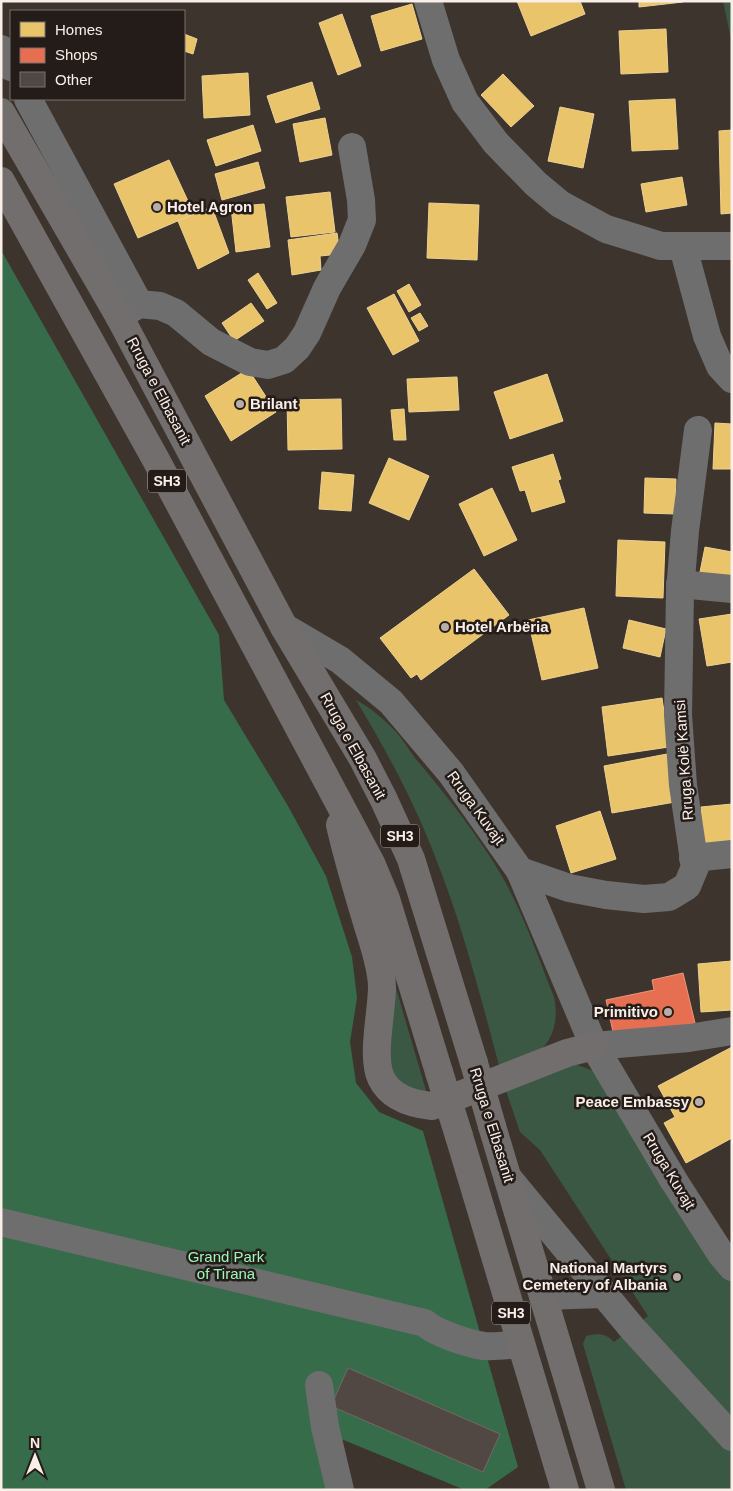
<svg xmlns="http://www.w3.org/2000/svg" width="733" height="1491" font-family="Helvetica,sans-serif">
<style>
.green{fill:#3b5844}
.forest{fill:#376c4b}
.homes{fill:#e9c46a;stroke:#eed190}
.shops{fill:#e76f51;stroke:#ed957e}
.building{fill:#514844;stroke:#726966}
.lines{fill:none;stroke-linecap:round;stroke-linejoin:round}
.minor{stroke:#6f6e6e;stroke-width:28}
.major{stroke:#716e6d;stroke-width:28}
.major-bridge{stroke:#716e6d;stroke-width:28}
.poi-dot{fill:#b8ada7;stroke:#241c18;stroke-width:2}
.labels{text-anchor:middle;stroke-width:5;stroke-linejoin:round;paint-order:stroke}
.shield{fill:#241c18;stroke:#baafaa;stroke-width:1}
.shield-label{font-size:14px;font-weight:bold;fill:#faeee8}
.poi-label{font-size:15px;font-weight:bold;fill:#faeee8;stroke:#241c18;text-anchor:start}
.street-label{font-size:15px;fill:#faeee8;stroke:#241c18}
.park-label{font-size:15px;fill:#9cf7bc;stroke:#241c18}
</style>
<rect width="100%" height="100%" fill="#3e342e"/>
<!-- green -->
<g class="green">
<path d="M723,1H732V44Z"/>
<path d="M356,700C371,708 385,720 397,733C404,741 409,750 415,758C447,796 478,835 503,878C524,915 538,957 554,997C559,1018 554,1044 533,1055C523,1061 511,1065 500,1069C481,998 463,927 436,859C415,803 386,750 356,700Z"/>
<path d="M391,971L427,1094L396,1083L387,1061Z"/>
<path d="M575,1064L591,1070L601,1075L732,1279V1490H626L583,1344L586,1336C598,1333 606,1333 614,1342L648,1316L540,1150L520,1132L504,1085Z"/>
</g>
<!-- forest -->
<path class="forest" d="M1,250L219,635L224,700L288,806L326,876L352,957L357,998L350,1042L356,1083L379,1112L423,1131L518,1467L485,1490H465L317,1429L328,1490H1Z"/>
<!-- homes -->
<g class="homes">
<path d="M517,1H580L585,14L531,36Z"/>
<path d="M639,1H682L683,2L639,7Z"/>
<path d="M412,4L422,39L381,51L371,16Z"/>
<path d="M342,14L361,66L338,75L319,23Z"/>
<path d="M666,29L668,72L621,74L619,31Z"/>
<path d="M184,34L197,39L193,54L184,51Z"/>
<path d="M248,73L250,115L204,118L202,76Z"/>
<path d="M503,74L534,106L511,127L481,95Z"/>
<path d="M312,82L320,109L276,123L267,96Z"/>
<path d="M675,99L678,149L632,151L629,101Z"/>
<path d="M560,107L594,114L583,168L548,161Z"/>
<path d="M325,118L332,155L300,162L293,124Z"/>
<path d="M253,125L261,151L216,166L207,140Z"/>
<path d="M732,130V213L721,214L719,131Z"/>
<path d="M169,160L194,214L138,238L114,184Z"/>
<path d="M258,162L265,188L222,200L215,174Z"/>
<path d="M682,177L687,205L646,212L641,184Z"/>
<path d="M330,192L335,232L291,237L286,197Z"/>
<path d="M429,203L479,205L477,260L427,258Z"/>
<path d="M264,204L270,247L236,252L231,207Z"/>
<path d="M212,207L229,253L198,269L178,221Z"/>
<path d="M337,233L340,254L320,256L321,270L292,275L288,240Z"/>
<path d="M258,273L277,303L267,309L248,280Z"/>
<path d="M409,284L421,305L409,312L397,291Z"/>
<path d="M394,294L419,341L393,355L367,308Z"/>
<path d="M251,303L264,321L234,341L222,323Z"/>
<path d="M420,313L428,326L419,331L411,318Z"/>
<path d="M248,369L276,412L231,441L205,396Z"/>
<path d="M547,374L563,421L510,439L494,392Z"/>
<path d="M457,377L459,410L409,412L407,379Z"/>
<path d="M341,399L342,449L288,450L287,400Z"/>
<path d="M404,409L406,440H394L391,410Z"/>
<path d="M715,423L732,424V469H713Z"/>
<path d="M553,454L561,479L558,480L565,502L532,512L525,490L520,491L512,467Z"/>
<path d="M389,458L429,476L409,520L369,503Z"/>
<path d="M322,472L354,475L351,511L319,509Z"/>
<path d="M645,478L676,479L675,514L644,513Z"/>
<path d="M492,488L517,540L484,556L459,504Z"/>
<path d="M618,540L665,542L663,598L616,596Z"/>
<path d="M705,547L732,552V578L700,572Z"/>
<path d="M474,569L509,615L421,680L417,674L411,678L380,638Z"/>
<path d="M584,608L598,668L542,680L528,620Z"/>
<path d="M732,614V662L707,666L699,619Z"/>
<path d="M629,620L666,629L660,657L623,648Z"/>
<path d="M662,698L669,747L608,756L602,707Z"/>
<path d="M667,754L675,802L612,813L604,766Z"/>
<path d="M732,804V840L704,843L701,807Z"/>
<path d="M600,811L616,859L571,873L556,826Z"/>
<path d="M732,961V1010L701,1012L698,964Z"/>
<path d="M732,1047V1138L686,1163L664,1123L675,1117L658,1086Z"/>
</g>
<!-- shops -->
<path class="shops" d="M683,973L695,1023L615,1041L606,1000L654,990L652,980Z"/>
<!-- building -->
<path class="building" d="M348,1368L500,1434L483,1472L331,1406Z"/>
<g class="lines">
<!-- minor -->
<g class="minor">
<path d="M428,1L446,60L465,102L496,143L536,184L560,204L606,229L661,246H732"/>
<path d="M1,49L11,67"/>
<path d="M28,99L139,304"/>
<path d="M683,247L707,336L720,366L732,379"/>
<path d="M119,316L139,304L160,306L176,313L211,342L250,362L268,365L284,360L297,348L307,333L327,288L352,245L362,220L361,200L352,147"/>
<path d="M680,584L732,589"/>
<path d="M284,627L340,660L391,702L451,773L520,871L594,1046L674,1181L721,1254L732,1267"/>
<path d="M693,858L732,854"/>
<path d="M520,871L569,888L606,895L644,899L669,897L687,886L695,867L683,785L678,715L680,591L685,531L698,430"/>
<path d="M594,1046L689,1038L732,1031"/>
<path d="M508,1178L632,1328L732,1437"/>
<path d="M1,1222L425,1323C435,1333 469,1344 484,1346C496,1347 509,1345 520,1344"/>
<path d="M543,1296L603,1294"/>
<path d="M319,1385L325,1427L340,1490"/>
</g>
<!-- major -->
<g class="major">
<path d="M1,112L119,316L284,627L363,759L384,800L411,859L474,1063"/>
<path d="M1,181L155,458L371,863L386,899L439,1072"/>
<path d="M340,825C347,855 356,886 365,916C371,937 382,965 382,987C382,1012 371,1056 381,1078C390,1097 412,1104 432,1106L567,1053L594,1046"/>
<path d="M492,1126L601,1490"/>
<path d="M459,1136L565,1490"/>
</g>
<!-- major-bridge -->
<g class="major-bridge">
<path d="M474,1063L492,1126"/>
<path d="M439,1072L459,1136"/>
</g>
</g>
<!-- markers -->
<g class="poi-dot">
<circle cx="157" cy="207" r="5"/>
<circle cx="240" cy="404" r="5"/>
<circle cx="445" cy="627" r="5"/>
<circle cx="668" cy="1012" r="5"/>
<circle cx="699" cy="1102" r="5"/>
<circle cx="677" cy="1277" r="5"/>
</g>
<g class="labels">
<!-- shield labels -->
<g class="shield">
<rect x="148" y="469.5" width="38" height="23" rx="4"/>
<rect x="381" y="824.5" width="38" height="23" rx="4"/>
<rect x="492" y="1301.5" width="38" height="23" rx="4"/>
</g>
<g class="shield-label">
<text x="167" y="486">SH3</text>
<text x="400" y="841">SH3</text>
<text x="511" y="1318">SH3</text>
</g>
<!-- poi labels -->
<g class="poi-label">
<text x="167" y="212">Hotel Agron</text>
<text x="250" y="409">Brilant</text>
<text x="455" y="632">Hotel Arbëria</text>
<text x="658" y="1017" text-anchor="end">Primitivo</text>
<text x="689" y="1107" text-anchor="end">Peace Embassy</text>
<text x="667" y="1273" text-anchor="end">National Martyrs<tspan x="667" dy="17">Cemetery of Albania</tspan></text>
</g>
<!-- street labels -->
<g class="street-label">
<text transform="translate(159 391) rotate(62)" y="5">Rruga e Elbasanit</text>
<text transform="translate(353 746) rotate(61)" y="5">Rruga e Elbasanit</text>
<text transform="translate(684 760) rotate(-94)" y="5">Rruga Kolë Kamsi</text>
<text transform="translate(476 808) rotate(54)" y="5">Rruga Kuvajt</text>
<text transform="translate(492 1125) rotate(73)" y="5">Rruga e Elbasanit</text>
<text transform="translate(669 1171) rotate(59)" y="5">Rruga Kuvajt</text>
</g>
<!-- park labels -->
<g class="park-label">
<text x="226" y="1262">Grand Park<tspan x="226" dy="17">of Tirana</tspan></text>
</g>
</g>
<!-- border -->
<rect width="733" height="1491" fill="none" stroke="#faeee8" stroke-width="5"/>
<!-- legend -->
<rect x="10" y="10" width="175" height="90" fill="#241c18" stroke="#7a706b"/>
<rect x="20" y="22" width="25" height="15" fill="#e9c46a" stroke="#7a706b"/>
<text x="55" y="35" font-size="15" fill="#faeee8">Homes</text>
<rect x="20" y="48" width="25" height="15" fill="#e76f51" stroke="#7a706b"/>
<text x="55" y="60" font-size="15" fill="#faeee8">Shops</text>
<rect x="20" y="72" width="25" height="15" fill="#514844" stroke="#7a706b"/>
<text x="55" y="85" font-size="15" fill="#faeee8">Other</text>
<!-- north arrow -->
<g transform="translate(35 1456)" stroke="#241c18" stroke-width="4" paint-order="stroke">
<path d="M0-4L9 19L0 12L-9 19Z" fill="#faeee8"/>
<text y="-8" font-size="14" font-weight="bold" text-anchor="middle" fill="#faeee8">N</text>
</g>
</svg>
